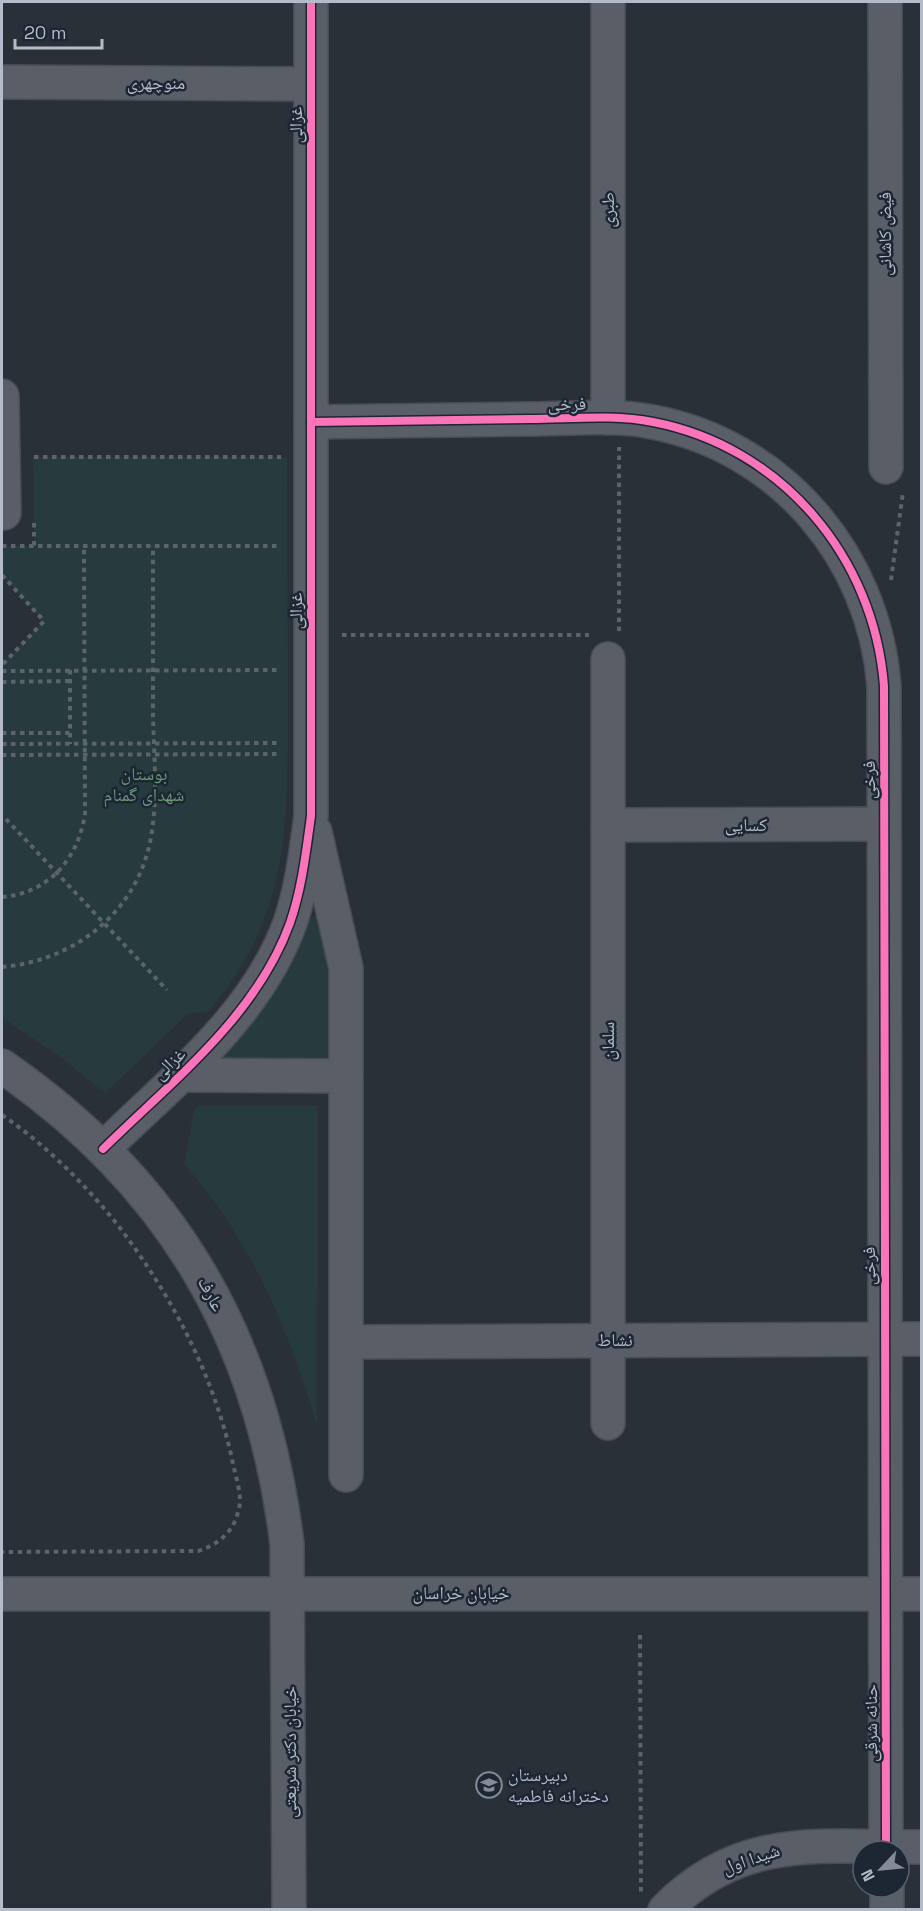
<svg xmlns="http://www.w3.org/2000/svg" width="923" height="1911" font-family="'Space Grotesk','Noto Naskh Arabic',sans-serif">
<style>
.green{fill:#273a3e}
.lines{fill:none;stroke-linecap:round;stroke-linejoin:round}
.minor-casing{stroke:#484c53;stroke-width:36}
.path{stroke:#5d636a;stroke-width:4;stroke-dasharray:4.5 4.5;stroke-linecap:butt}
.minor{stroke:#5a5e66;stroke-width:33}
.cycleway-casing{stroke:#1d2633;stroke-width:11}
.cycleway{stroke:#fb73b8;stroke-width:8}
.labels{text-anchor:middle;stroke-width:5;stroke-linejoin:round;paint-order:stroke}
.street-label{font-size:18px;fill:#b4bcc9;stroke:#1d2633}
.park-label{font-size:18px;fill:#6b9a76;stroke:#1d2633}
.poi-label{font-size:18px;fill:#b4bcc9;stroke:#1d2633;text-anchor:start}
</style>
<rect width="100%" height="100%" fill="#2a3038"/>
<!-- green -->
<g class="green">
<path d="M33,457H287C287,533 288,609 288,685C287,812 296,909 208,1012L189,1013L105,1093L59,1056L2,1018V665L43,621L2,575V546H34Z"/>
<path d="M315,916L322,918L335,969V1068L225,1059L224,1054L307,919Z"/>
<path d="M198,1106H318L317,1426C290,1332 250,1238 184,1164L194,1110Z"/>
</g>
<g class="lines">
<!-- minor casing -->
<g class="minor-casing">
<g id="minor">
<path d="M885,2L886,467"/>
<path d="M2,82L311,84"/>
<path d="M2,396L4,513"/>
<path d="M608,418V2"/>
<path d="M311,422C384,421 457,420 530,419C570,419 613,414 653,422C782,447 874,557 884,686L886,1851"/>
<path d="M608,659V1423"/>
<path d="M608,825L884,824"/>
<path d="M315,832L346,968V1475"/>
<path d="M2,1066C173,1184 262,1339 287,1544L289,1910"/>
<path d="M179,1075L346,1076"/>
<path d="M103,1149C173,1080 256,1017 290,923C302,888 306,852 311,816V2"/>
<path d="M347,1342L922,1339"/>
<path d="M2,1594H922"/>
<path d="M665,1910C741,1832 823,1847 922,1847"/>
<path d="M887,1910V1887"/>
</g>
</g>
<!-- path -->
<g class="path">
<path d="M34,457H281"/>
<path d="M34,523V546"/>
<path d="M2,546H280"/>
<path d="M2,575L44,621L2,665"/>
<path d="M891,580L903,492"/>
<path d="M619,631V447"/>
<path d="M342,635H589"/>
<path d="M70,670V744"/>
<path d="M2,671L281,670"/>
<path d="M2,682L70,681"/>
<path d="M2,733H70"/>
<path d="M2,744L281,743"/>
<path d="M2,755L281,754"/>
<path d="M6,819L167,990"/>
<path d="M2,897C49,893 78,859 85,814L84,546"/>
<path d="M2,967C74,961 138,912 151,837C158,798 154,755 153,715C153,658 153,602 153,546"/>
<path d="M2,1115C46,1145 87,1186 120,1228C174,1299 216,1380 234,1468C237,1482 243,1498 238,1512C233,1533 217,1545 198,1551L2,1552"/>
<path d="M640,1635L641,1892"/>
</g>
<!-- minor -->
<use href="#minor" class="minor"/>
<!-- cycleway casing -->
<g class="cycleway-casing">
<g id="cycleway">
<path d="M311,422C384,421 457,420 530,419C570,419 613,414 653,422C782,447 874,557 884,686L886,1851"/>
<path d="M103,1149C173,1080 256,1017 290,923C302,888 306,852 311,816V2"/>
</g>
</g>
<!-- cycleway -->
<use href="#cycleway" class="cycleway"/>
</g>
<!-- icons -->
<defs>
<g id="school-ring" transform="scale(1.35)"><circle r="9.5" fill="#1d2633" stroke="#848b96" stroke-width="1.5"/><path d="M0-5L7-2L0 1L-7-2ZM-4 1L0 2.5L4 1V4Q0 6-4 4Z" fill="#848b96"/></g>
</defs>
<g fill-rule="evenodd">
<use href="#school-ring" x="489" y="1785"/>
</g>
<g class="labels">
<!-- street labels -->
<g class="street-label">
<text x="156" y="89">منوچهری</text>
<text transform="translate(296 125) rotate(-90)" y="6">غزالی</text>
<text transform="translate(608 210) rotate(-90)" y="6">طبری</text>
<text transform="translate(885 234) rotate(-90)" y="6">فیض کاشانی</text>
<text transform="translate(567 404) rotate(-1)" y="6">فرخی</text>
<text transform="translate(296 611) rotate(-90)" y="6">غزالی</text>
<text transform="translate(869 780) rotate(-90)" y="6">فرخی</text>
<text x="746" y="831">کسایی</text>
<text transform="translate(608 1041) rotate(-90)" y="6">سلمان</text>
<text transform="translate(169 1064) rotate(-44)" y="6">غزالی</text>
<text transform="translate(869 1266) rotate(-90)" y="6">فرخی</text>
<text transform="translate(211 1294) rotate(62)" y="6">عارف</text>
<text x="615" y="1346">نشاط</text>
<text x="461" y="1599">خیابان خراسان</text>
<text transform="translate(871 1723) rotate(-90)" y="6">حنانه شرقی</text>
<text transform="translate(290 1752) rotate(-90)" y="6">خیابان دکتر شریعتی</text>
<text transform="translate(751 1859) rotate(-19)" y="6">شیدا اول</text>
</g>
<!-- park labels -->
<g class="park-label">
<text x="144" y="780">بوستان<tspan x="144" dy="21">شهدای گمنام</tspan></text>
</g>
<!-- poi labels -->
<g class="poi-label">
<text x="508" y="1781">دبیرستان<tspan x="508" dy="21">دخترانه فاطمیه</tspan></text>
</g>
</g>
<!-- border -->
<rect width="923" height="1911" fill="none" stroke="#b4bcc9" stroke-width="6"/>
<!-- north arrow -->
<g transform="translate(881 1869) rotate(244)"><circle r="28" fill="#1d2633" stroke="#59626f" stroke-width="1.5"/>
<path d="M0-4.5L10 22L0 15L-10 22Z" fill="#848b96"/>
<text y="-9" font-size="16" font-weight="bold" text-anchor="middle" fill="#b4bcc9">N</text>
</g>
<!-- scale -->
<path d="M15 39v9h87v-9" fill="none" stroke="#b4bcc9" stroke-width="3"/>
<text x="24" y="39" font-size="18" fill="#b4bcc9" stroke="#1d2633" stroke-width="4.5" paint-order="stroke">20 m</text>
</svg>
